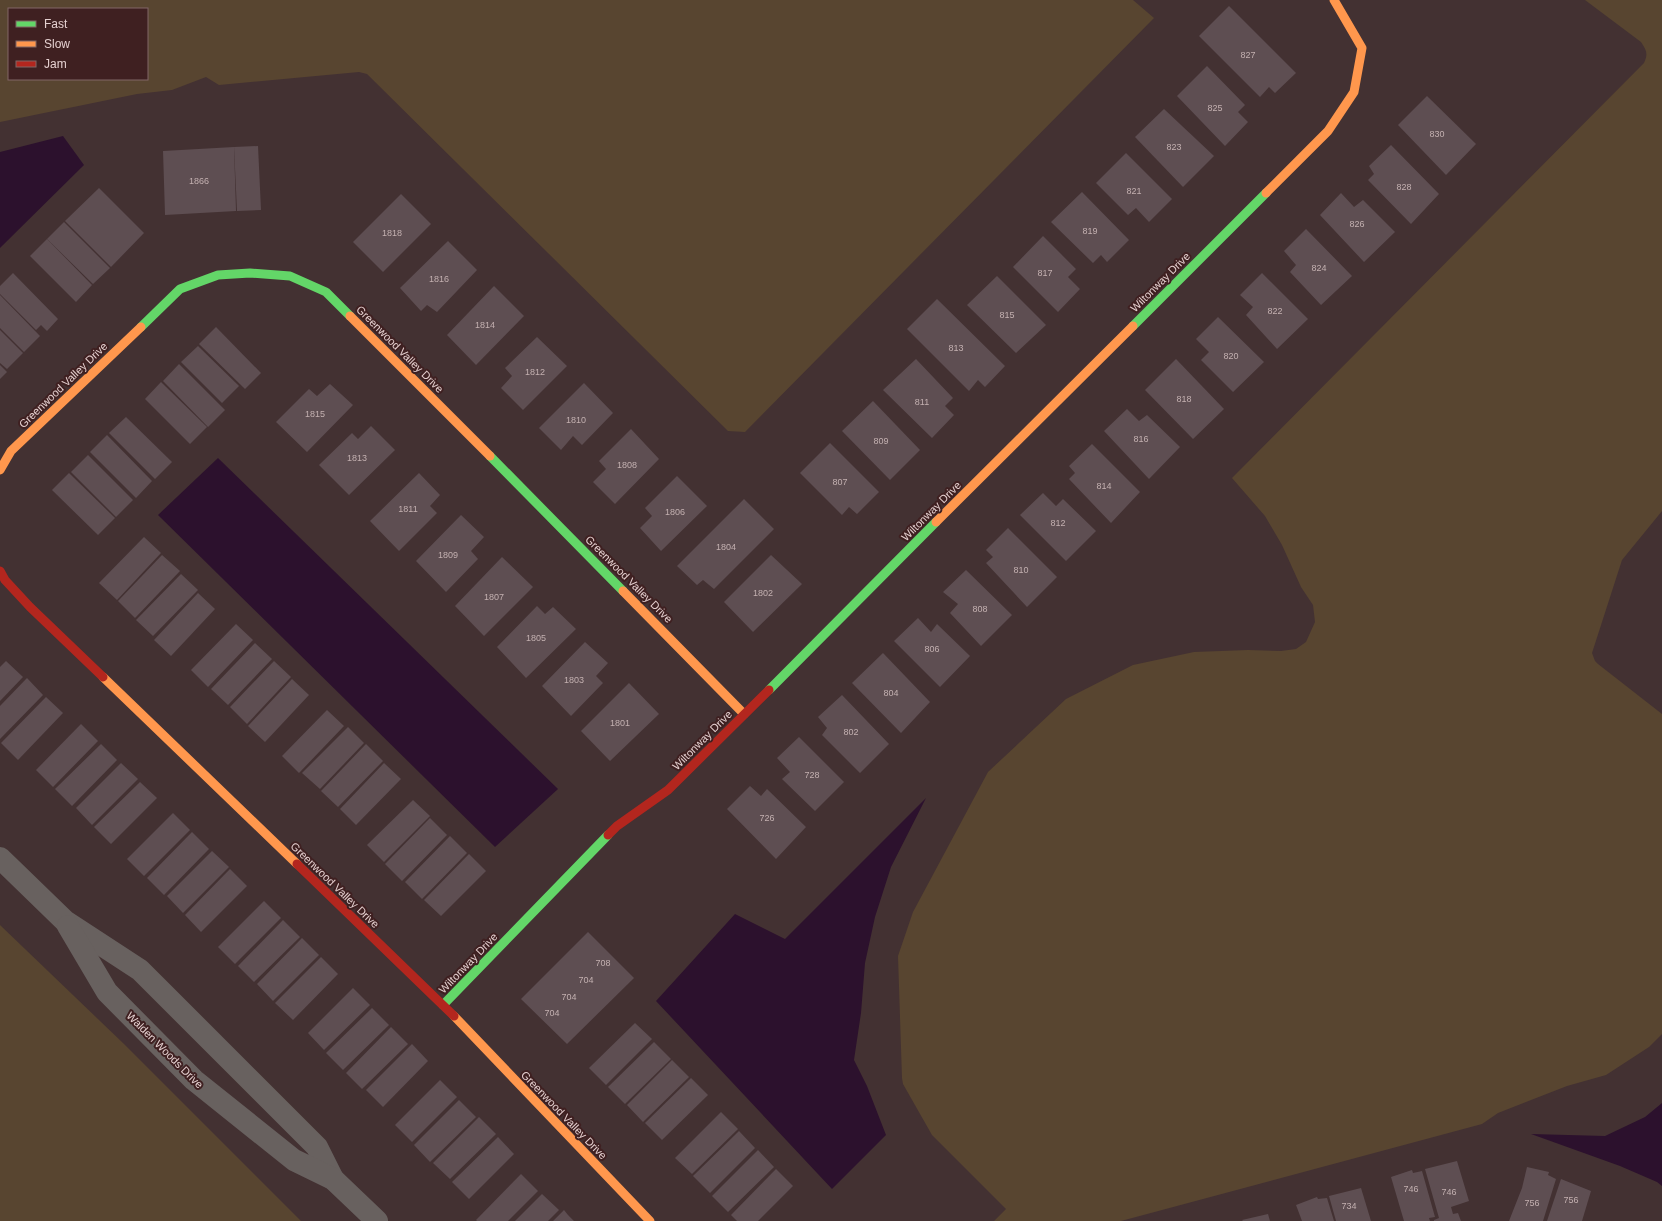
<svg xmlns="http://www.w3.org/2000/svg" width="1662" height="1221" font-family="Helvetica,sans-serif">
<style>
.green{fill:#584530;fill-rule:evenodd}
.water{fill:#2c112d}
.building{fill:#5e4e52}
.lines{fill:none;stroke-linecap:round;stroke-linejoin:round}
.street{stroke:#68615f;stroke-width:22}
.fast{stroke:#63d668;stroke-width:9}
.slow{stroke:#ff974d;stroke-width:9}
.jam{stroke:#b3261e;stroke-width:9}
.labels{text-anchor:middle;stroke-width:4;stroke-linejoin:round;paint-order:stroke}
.number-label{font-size:9px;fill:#c3b0b0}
.street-label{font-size:11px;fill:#e5d0d0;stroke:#3f2021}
</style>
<rect width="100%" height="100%" fill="#433132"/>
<!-- green -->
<g class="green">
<path d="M0,0H1133L1154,18L745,432L728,431L367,74L359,72L219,85L206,77L172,90L137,94L0,122ZM9,9H147V79H9Z"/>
<path d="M1585,0H1662V511L1622,560L1592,653L1595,661L1598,664L1662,714V1034L1649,1047L1606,1075L1567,1086L1498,1113L1482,1124L1121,1221H994L1006,1209L932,1135L903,1084L902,1078L898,956L913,912L988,772L1066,699L1133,665L1194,652L1248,650L1281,651L1296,649L1306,642L1315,622L1313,605L1301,587L1282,545L1265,516L1232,478L1644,63C1648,54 1647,51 1641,42Z"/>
<path d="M0,925L124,1044L301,1221H0Z"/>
</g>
<!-- water -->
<g class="water">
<path d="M63,136L84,165L0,248V152Z"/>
<path d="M218,458L558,789L495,847L158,515Z"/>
<path d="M926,798L891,867L875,917L865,963L861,1013L854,1060L867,1086L886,1135L832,1189L656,1001L735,914L785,939Z"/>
<path d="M1662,1103V1186L1657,1182L1620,1166L1531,1134L1605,1136L1645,1117Z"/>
</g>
<!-- building -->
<g class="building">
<path d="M1229,6L1296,73L1275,93L1269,87L1260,97L1199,36Z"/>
<path d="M1207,66L1245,105L1238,112L1248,122L1225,146L1177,96Z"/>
<path d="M1427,96L1476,144L1446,175L1398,125Z"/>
<path d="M1164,109L1214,156L1183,187L1135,137Z"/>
<path d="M1391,145L1439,194L1411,224L1368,180L1374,174L1369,166Z"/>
<path d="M258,146L261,210L237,211L234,147Z"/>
<path d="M234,147L236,211L165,215L163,151Z"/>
<path d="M1126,153L1172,199L1149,222L1136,208L1128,215L1096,183Z"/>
<path d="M99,188L144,233L111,267L65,221Z"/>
<path d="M1082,192L1129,240L1107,262L1101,255L1093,263L1051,222Z"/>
<path d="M1341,193L1354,207L1363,200L1395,232L1364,262L1320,215Z"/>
<path d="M401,194L431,224L383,272L353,242Z"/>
<path d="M64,222L110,268L93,284L47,239Z"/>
<path d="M1306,229L1352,276L1321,305L1290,272L1296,265L1284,251Z"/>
<path d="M1043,236L1076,269L1068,277L1080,289L1058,312L1013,267Z"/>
<path d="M47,239L92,285L76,302L30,256Z"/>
<path d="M448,241L477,270L437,312L427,305L421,311L400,288Z"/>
<path d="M13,273L58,319L47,331L41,325L36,330L0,294V286Z"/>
<path d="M1262,273L1308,319L1277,349L1246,315L1253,307L1240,295Z"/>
<path d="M997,276L1046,325L1016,353L967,305Z"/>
<path d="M494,286L524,316L476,365L447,335Z"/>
<path d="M0,295L40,336L24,352L0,328Z"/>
<path d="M937,299L1005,366L985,387L978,380L969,391L907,329Z"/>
<path d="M1218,317L1264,362L1233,392L1201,360L1209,352L1196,339Z"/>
<path d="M216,327L261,373L245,389L199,344Z"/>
<path d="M0,330L23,353L7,369L0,363Z"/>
<path d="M537,337L567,366L523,410L501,388L512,376L505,368Z"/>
<path d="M198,346L239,386L222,403L181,362Z"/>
<path d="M916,359L953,398L945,406L954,415L932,438L883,390Z"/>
<path d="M1176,359L1224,409L1193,439L1145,390Z"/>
<path d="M179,364L225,410L208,427L163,381Z"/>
<path d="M0,365L7,372L0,379Z"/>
<path d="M161,382L207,427L190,444L145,399Z"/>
<path d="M584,383L613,413L582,445L573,436L561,450L539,428Z"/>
<path d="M330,384L353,405L307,452L276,422L309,389L317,396Z"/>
<path d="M873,401L920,450L890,480L842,431Z"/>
<path d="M1127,409L1139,421L1147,415L1180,447L1149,479L1104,431Z"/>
<path d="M126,417L172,462L155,479L109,433Z"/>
<path d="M371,426L395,450L349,495L319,465L352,433L358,439Z"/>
<path d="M631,429L659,459L615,504L593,482L606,469L599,461Z"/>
<path d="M107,435L152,481L136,498L90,452Z"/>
<path d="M830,443L879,492L857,514L849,507L842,515L800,473Z"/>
<path d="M1092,444L1140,492L1111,523L1069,479L1075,473L1069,466Z"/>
<path d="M88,455L133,500L116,517L71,472Z"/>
<path d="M69,473L115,518L98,535L52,490Z"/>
<path d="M419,473L440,495L430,506L437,513L399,551L370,521Z"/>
<path d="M677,476L707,506L661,551L640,528L652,516L645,508Z"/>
<path d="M1043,493L1056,506L1063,499L1096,531L1066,561L1020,515Z"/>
<path d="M744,499L774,529L714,589L703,580L697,585L677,566Z"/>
<path d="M461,515L484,537L471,551L478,559L446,592L416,561Z"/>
<path d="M1008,528L1057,577L1027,607L986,563L993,557L986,550Z"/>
<path d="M144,537L161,553L117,600L99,583Z"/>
<path d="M162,555L180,571L135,618L118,601Z"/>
<path d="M771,555L802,584L753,632L724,602Z"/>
<path d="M502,557L533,587L484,636L455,606Z"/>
<path d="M966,570L1012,615L981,646L950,613L958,604L943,592Z"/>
<path d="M181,574L198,590L153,636L136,620Z"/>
<path d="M198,593L215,609L171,656L154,640Z"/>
<path d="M537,606L545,614L553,607L576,629L526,678L497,647Z"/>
<path d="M918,618L931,632L937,624L970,656L940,687L894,641Z"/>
<path d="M236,624L253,640L208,687L191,670Z"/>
<path d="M585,642L608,663L596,676L603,683L571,716L542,686Z"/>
<path d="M255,643L272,659L228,705L211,689Z"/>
<path d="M883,653L930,702L901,733L852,683Z"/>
<path d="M6,661L23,677L0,701V667Z"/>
<path d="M274,661L291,677L247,724L230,707Z"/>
<path d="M27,678L43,695L0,739V706Z"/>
<path d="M292,679L309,695L265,742L248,726Z"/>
<path d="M629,683L659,714L610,761L581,731Z"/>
<path d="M842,695L889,744L860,773L822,735L827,728L818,717Z"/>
<path d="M46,697L63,713L18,760L1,743Z"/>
<path d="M327,710L344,726L299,773L282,756Z"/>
<path d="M81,724L98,741L53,787L36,770Z"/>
<path d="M348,727L364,743L320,789L302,773Z"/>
<path d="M799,737L844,782L815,811L782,779L790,772L777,758Z"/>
<path d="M101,744L117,760L72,806L55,789Z"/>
<path d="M366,744L383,761L338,807L321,791Z"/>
<path d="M121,763L138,779L92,825L76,808Z"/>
<path d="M384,763L401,779L356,825L340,809Z"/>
<path d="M140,782L157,798L111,844L94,827Z"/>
<path d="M750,786L761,796L767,789L806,827L776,859L727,809Z"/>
<path d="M413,800L430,816L384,862L367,845Z"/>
<path d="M173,813L190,830L144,876L127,859Z"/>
<path d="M430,818L447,835L402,881L385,864Z"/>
<path d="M192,832L209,849L164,895L147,878Z"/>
<path d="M450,836L467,853L422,899L405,882Z"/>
<path d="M212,851L229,867L183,913L167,896Z"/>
<path d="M469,854L486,871L441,916L424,900Z"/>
<path d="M230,869L247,886L201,932L185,915Z"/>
<path d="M264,901L281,918L235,964L218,947Z"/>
<path d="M283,920L300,937L254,982L238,966Z"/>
<path d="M588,932L634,978L567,1044L521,999Z"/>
<path d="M302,938L319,955L273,1001L257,984Z"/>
<path d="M321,957L338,974L293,1020L275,1003Z"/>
<path d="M353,988L370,1005L324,1050L308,1033Z"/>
<path d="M372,1008L389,1025L343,1070L326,1053Z"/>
<path d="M635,1023L652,1039L606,1085L589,1068Z"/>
<path d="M391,1027L408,1044L362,1089L346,1073Z"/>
<path d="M654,1042L671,1059L625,1104L608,1087Z"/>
<path d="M412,1044L428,1061L383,1107L366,1090Z"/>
<path d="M672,1060L689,1077L643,1122L627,1105Z"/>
<path d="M691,1078L708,1095L662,1140L645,1123Z"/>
<path d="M440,1080L457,1097L412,1142L395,1125Z"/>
<path d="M459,1100L476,1117L430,1162L414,1145Z"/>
<path d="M721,1112L738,1129L692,1174L675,1158Z"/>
<path d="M479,1117L496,1134L450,1179L433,1163Z"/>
<path d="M739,1131L755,1148L710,1193L693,1176Z"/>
<path d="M498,1137L514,1154L469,1199L452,1182Z"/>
<path d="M758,1150L774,1167L728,1212L712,1196Z"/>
<path d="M1457,1161L1469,1201L1451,1207L1453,1214L1458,1213L1461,1221H1434V1220L1439,1218L1425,1169Z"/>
<path d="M1527,1167L1549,1172L1548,1175L1556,1179L1543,1221H1509L1522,1188Z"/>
<path d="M776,1169L793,1186L758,1221H737L731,1215Z"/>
<path d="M1412,1170L1413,1173L1422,1171L1435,1217L1429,1218L1430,1221H1404L1391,1177Z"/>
<path d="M521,1174L538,1191L508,1221H477L476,1220Z"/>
<path d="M1561,1179L1591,1191L1582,1221H1547Z"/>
<path d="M1361,1188L1371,1221H1336L1329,1196Z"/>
<path d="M542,1194L559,1210L548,1221H515Z"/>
<path d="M1317,1197L1318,1199L1327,1198L1334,1221H1302L1296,1205Z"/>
<path d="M564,1210L568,1215L574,1221H553Z"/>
<path d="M1268,1214L1270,1221H1243L1242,1220Z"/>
</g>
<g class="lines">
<!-- street -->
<g class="street">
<path d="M0,858L65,921L140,970L317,1147L333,1179"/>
<path d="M68,926L107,992L194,1080L294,1160L333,1179L377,1221"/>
</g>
<!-- fast -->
<g class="fast">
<path d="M1133,326L1266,193"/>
<path d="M141,327L180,289L218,275L250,273L290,276L326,292L350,316"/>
<path d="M490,456L623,591"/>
<path d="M769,690L936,522"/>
<path d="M443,1005L608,835"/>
</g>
<!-- slow -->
<g class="slow">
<path d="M1266,193L1328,131L1354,92L1362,48L1334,0"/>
<path d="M350,316L490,456"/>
<path d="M0,470L11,451L141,327"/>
<path d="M936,522L1133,326"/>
<path d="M623,591L744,714"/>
<path d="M103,677L297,864"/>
<path d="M454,1016L650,1221"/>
</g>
<!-- jam -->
<g class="jam">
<path d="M0,571L5,580L30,607L103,677"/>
<path d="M608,835L617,826L668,790L769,690"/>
<path d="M297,864L454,1016"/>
</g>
</g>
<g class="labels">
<!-- number labels -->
<g class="number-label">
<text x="1248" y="58">827</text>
<text x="1215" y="111">825</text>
<text x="1437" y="137">830</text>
<text x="1174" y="150">823</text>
<text x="199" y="184">1866</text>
<text x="1404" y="190">828</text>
<text x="1134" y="194">821</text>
<text x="1357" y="227">826</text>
<text x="1090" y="234">819</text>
<text x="392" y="236">1818</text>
<text x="1319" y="271">824</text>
<text x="1045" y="276">817</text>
<text x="439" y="282">1816</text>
<text x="1275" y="314">822</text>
<text x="1007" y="318">815</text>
<text x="485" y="328">1814</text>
<text x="956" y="351">813</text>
<text x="1231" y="359">820</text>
<text x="535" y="375">1812</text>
<text x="1184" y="402">818</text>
<text x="922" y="405">811</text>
<text x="315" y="417">1815</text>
<text x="576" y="423">1810</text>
<text x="1141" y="442">816</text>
<text x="881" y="444">809</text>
<text x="357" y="461">1813</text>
<text x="627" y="468">1808</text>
<text x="840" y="485">807</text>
<text x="1104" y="489">814</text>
<text x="408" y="512">1811</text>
<text x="675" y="515">1806</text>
<text x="1058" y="526">812</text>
<text x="726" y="550">1804</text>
<text x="448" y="558">1809</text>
<text x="1021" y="573">810</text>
<text x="763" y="596">1802</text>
<text x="494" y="600">1807</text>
<text x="980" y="612">808</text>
<text x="536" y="641">1805</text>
<text x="932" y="652">806</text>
<text x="574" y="683">1803</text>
<text x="891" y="696">804</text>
<text x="620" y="726">1801</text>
<text x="851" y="735">802</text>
<text x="812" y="778">728</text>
<text x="767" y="821">726</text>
<text x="603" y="966">708</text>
<text x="586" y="983">704</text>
<text x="569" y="1000">704</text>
<text x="552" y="1016">704</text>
<text x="1411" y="1192">746</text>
<text x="1449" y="1195">746</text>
<text x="1571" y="1203">756</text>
<text x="1532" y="1206">756</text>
<text x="1349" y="1209">734</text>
</g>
<!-- street labels -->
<g class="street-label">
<text transform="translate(1160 282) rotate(-45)" y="4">Wiltonway Drive</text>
<text transform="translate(400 349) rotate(45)" y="4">Greenwood Valley Drive</text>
<text transform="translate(63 385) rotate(-44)" y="4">Greenwood Valley Drive</text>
<text transform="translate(931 511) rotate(-45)" y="4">Wiltonway Drive</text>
<text transform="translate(629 579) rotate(45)" y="4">Greenwood Valley Drive</text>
<text transform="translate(702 740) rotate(-45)" y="4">Wiltonway Drive</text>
<text transform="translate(335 885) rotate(44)" y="4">Greenwood Valley Drive</text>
<text transform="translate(468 963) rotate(-46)" y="4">Wiltonway Drive</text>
<text transform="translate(165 1050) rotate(45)" y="4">Walden Woods Drive</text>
<text transform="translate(564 1115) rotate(46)" y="4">Greenwood Valley Drive</text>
</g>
</g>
<!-- legend -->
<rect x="8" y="8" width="140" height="72" fill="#3f2021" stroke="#816667"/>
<rect x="16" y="21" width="20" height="6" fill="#63d668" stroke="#816667"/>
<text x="44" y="28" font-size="12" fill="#e5d0d0">Fast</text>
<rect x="16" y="41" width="20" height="6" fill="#ff974d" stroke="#816667"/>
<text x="44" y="48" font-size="12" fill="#e5d0d0">Slow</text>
<rect x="16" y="61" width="20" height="6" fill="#b3261e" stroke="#816667"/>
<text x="44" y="68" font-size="12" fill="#e5d0d0">Jam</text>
</svg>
